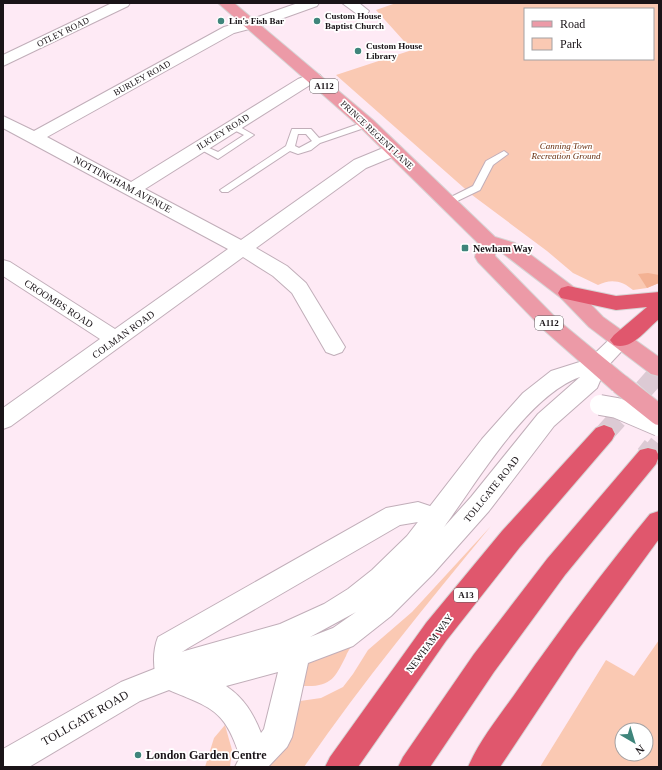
<svg xmlns="http://www.w3.org/2000/svg" width="662" height="770" font-family="'Times New Roman',serif">
<style>
.green{fill:#fac9b3;fill-rule:evenodd}
.forest{fill:#f3b193}
.lines{fill:none;stroke-linecap:round;stroke-linejoin:round}
.highway-tunnel-far1{stroke:#dccad4;stroke-width:20;stroke-dasharray:20 10;stroke-linecap:butt}
.highway-tunnel{stroke:#dccad4;stroke-width:26;stroke-dasharray:26 13;stroke-linecap:butt}
.lane-casing{stroke:#c1aeb9;stroke-width:2}
.street-casing{stroke:#c1aeb9;stroke-width:2}
.secondary-casing{stroke:#c1aeb9;stroke-width:2}
.primary-casing{stroke:#d6d5d5;stroke-width:2}
.highway-casing{stroke:#d6d5d5;stroke-width:2}
.lane{fill:#fff;fill-rule:evenodd}
.street{fill:#fff;fill-rule:evenodd}
.secondary{fill:#fff;fill-rule:evenodd}
.primary{fill:#ec9aa7;fill-rule:evenodd}
.highway{fill:#e0576d;fill-rule:evenodd}
.secondary-bridge-casing{stroke:#c1aeb9;stroke-width:22;stroke-linecap:butt}
.primary-bridge-casing{stroke:#d6d5d5;stroke-width:22;stroke-linecap:butt}
.secondary-bridge{stroke:#fff;stroke-width:20}
.primary-bridge{stroke:#ec9aa7;stroke-width:20}
.poi-dot{fill:#3f857b;stroke:#fff;stroke-width:1.5}
.labels{text-anchor:middle;stroke-width:3.5;stroke-linejoin:round;paint-order:stroke}
.far-poi-label{font-size:9px;font-weight:bold;fill:#1a1418;stroke:#fff;text-anchor:start}
.far-street-label{font-size:9px;fill:#1a1418;stroke:#fff}
.shield{fill:#fff;stroke:#5f5a5d;stroke-width:1}
.shield-label{font-size:9px;font-weight:bold;fill:#1a1418}
.far-park-label{font-size:9px;font-style:italic;fill:#672d0d;stroke:#fff}
.street-label{font-size:10px;fill:#1a1418;stroke:#fff}
.poi-label{font-size:10px;font-weight:bold;fill:#1a1418;stroke:#fff;text-anchor:start}
.near-street-label{font-size:12px;fill:#1a1418;stroke:#fff}
.near-poi-label{font-size:12px;font-weight:bold;fill:#1a1418;stroke:#fff;text-anchor:start}
</style>
<rect width="100%" height="100%" fill="#feeaf5"/>
<!-- green -->
<g class="green">
<path d="M396,3H659V283L647,288L633,290C623,281 611,278 598,285L573,273L547,251L472,195L336,75L412,50L376,10ZM525,9H653V59H525Z"/>
<path d="M491,526C426,605 362,683 304,767H269L286,735L300,701L321,698L343,687L353,674L368,650L412,612Z"/>
<path d="M357,640C353,645 348,650 346,656C335,678 331,687 304,686L306,664Z"/>
<path d="M659,640V767H540L606,660L634,676ZM622,730H646V754H622Z"/>
<path d="M225,725L232,750L230,767H205L214,738Z"/>
</g>
<!-- forest -->
<path class="forest" d="M648,273L659,275V283L647,288L638,274Z"/>
<g class="lines">
<!-- highway-tunnel-far1 -->
<g class="highway-tunnel-far1">
<path d="M604,434L659,372"/>
<path d="M655,449L659,444"/>
</g>
<!-- highway-tunnel -->
<path class="highway-tunnel" d="M648,457L655,448"/>
<!-- lane casing -->
<g class="lane-casing">
<g id="lane">
<path d="M367,121L371,124L370,126L320,143L311,150L298,154L290,151L228,192H222L220,190L286,146L292,129H311L319,138ZM298,134H306L312,141L299,148L295,146Z"/>
<path d="M233,123L254,135L218,159L196,147L200,144L218,152L244,135L230,128L229,126Z"/>
<path d="M504,151L508,154L493,165L480,190L451,204H445V200L473,186L486,161Z"/>
</g>
</g>
<!-- street casing -->
<g class="street-casing">
<g id="street">
<path d="M112,3H130L128,6L3,66V55Z"/>
<path d="M298,3H319L317,6L264,25L234,33L47,137L131,182L298,79L314,73L320,75L322,78L320,81L310,85L145,189L241,240L354,160L388,146L394,145L400,146L403,150L400,154L366,168L256,248L287,266L306,283L345,347L342,352L334,355L326,352L292,293L273,276L243,257L11,426L3,429V408L100,339L3,276V260L10,262L115,329L228,249L3,128V116L34,131L224,27L255,18Z"/>
<path d="M342,3H359L369,11L367,14H357Z"/>
<path d="M418,502L445,511L448,518L445,525L436,528L418,522L400,525L188,648L182,652L183,677L179,686L169,690L159,686C153,672 152,652 158,637L386,508Z"/>
</g>
</g>
<!-- secondary casing -->
<g class="secondary-casing">
<path id="secondary" d="M621,332L628,335L632,340L605,369L597,388L554,426L489,511L433,574L391,616L353,646L308,663L292,737L287,747L268,767H235L240,757C225,709 211,708 169,690L140,701L29,767H3V749L121,682L159,667L167,656L280,624L324,604L348,589L372,570L407,536L482,439L523,393L551,371L589,359L614,335ZM580,377L538,414L471,497L444,527C477,482 527,396 580,377ZM356,612L333,628L310,637ZM278,672L264,729L261,733C253,713 244,698 226,686Z"/>
</g>
<!-- primary casing -->
<g class="primary-casing">
<path id="primary" d="M218,3H234L373,120L495,237L515,243L575,288L603,317L659,357V376L651,374L589,327L561,298L501,252L496,250L495,256L559,321L628,378L631,384L628,390L620,392L612,390L545,331L478,262L475,257L478,243L361,128Z"/>
</g>
<!-- highway casing -->
<g class="highway-casing">
<g id="highway">
<path d="M568,286L616,296L659,292V319C646,330 631,351 614,345L610,340L614,335L647,307L616,310L561,298L558,293L561,288Z"/>
<path d="M604,425L612,428L615,434L612,440L520,547L446,641L358,767H325L330,757L426,623L502,531L596,428Z"/>
<path d="M648,448L656,450L659,456L656,464L565,575L494,672L430,767H398L403,757L474,654L547,559L640,450Z"/>
<path d="M659,511V539L577,651L500,767H468C480,739 502,713 519,688C561,628 604,570 650,514Z"/>
</g>
</g>
<!-- lane -->
<use href="#lane" class="lane"/>
<!-- street -->
<use href="#street" class="street"/>
<!-- secondary -->
<use href="#secondary" class="secondary"/>
<!-- primary -->
<use href="#primary" class="primary"/>
<!-- highway -->
<use href="#highway" class="highway"/>
<!-- secondary-bridge casing -->
<g class="secondary-bridge-casing">
<path id="secondary-bridge" d="M600,405L617,408L659,426"/>
</g>
<!-- primary-bridge casing -->
<g class="primary-bridge-casing">
<path id="primary-bridge" d="M620,384L659,415"/>
</g>
<!-- secondary-bridge -->
<use href="#secondary-bridge" class="secondary-bridge"/>
<!-- primary-bridge -->
<use href="#primary-bridge" class="primary-bridge"/>
</g>
<!-- markers -->
<g class="poi-dot">
<circle cx="221" cy="21" r="4"/>
<circle cx="317" cy="21" r="4"/>
<circle cx="358" cy="51" r="4"/>
<rect x="461" y="244" width="8" height="8" rx="2"/>
<circle cx="138" cy="755" r="4"/>
</g>
<g class="labels">
<!-- far-poi labels -->
<g class="far-poi-label">
<text x="325" y="19">Custom House<tspan x="325" dy="10">Baptist Church</tspan></text>
<text x="229" y="24">Lin's Fish Bar</text>
<text x="366" y="49">Custom House<tspan x="366" dy="10">Library</tspan></text>
</g>
<!-- far-street labels -->
<g class="far-street-label">
<text transform="translate(63 32) rotate(-26)" y="3">OTLEY ROAD</text>
<text transform="translate(142 78) rotate(-29)" y="3">BURLEY ROAD</text>
<text transform="translate(223 132) rotate(-32)" y="3">ILKLEY ROAD</text>
<text transform="translate(377 135) rotate(43)" y="3">PRINCE REGENT LANE</text>
</g>
<!-- shield labels -->
<g class="shield">
<rect x="310" y="79" width="28" height="14" rx="3"/>
<rect x="535" y="316" width="28" height="14" rx="3"/>
<rect x="454" y="588" width="24" height="14" rx="3"/>
</g>
<g class="shield-label">
<text x="324" y="89">A112</text>
<text x="549" y="326">A112</text>
<text x="466" y="598">A13</text>
</g>
<!-- far-park labels -->
<g class="far-park-label">
<text x="566" y="149">Canning Town<tspan x="566" dy="10">Recreation Ground</tspan></text>
</g>
<!-- street labels -->
<g class="street-label">
<text transform="translate(123 184) rotate(28)" y="4">NOTTINGHAM AVENUE</text>
<text transform="translate(59 303) rotate(33)" y="4">CROOMBS ROAD</text>
<text transform="translate(123 334) rotate(-36)" y="4">COLMAN ROAD</text>
<text transform="translate(491 489) rotate(-51)" y="4">TOLLGATE ROAD</text>
<text transform="translate(429 643) rotate(-53)" y="4">NEWHAM WAY</text>
</g>
<!-- poi labels -->
<g class="poi-label">
<text x="473" y="252">Newham Way</text>
</g>
<!-- near-street labels -->
<g class="near-street-label">
<text transform="translate(85 718) rotate(-30)" y="4">TOLLGATE ROAD</text>
</g>
<!-- near-poi labels -->
<g class="near-poi-label">
<text x="146" y="759">London Garden Centre</text>
</g>
</g>
<!-- border -->
<rect width="662" height="770" fill="none" stroke="#1a1418" stroke-width="8"/>
<!-- legend -->
<rect x="524" y="8" width="130" height="52" fill="#ffffff" stroke="#a3a1a3"/>
<rect x="532" y="21" width="20" height="6" fill="#ec9aa7" stroke="#a3a1a3"/>
<text x="560" y="28" font-size="12" fill="#1a1418">Road</text>
<rect x="532" y="38" width="20" height="12" fill="#fac9b3" stroke="#a3a1a3"/>
<text x="560" y="48" font-size="12" fill="#1a1418">Park</text>
<!-- north arrow -->
<g transform="translate(634 742) rotate(142)"><circle r="19" fill="#ffffff" stroke="#a3a1a3"/>
<path d="M0-3L7 15L0 10L-7 15Z" fill="#3f857b"/>
<text y="-6" font-size="11" font-weight="bold" text-anchor="middle" fill="#1a1418">N</text>
</g>
</svg>
